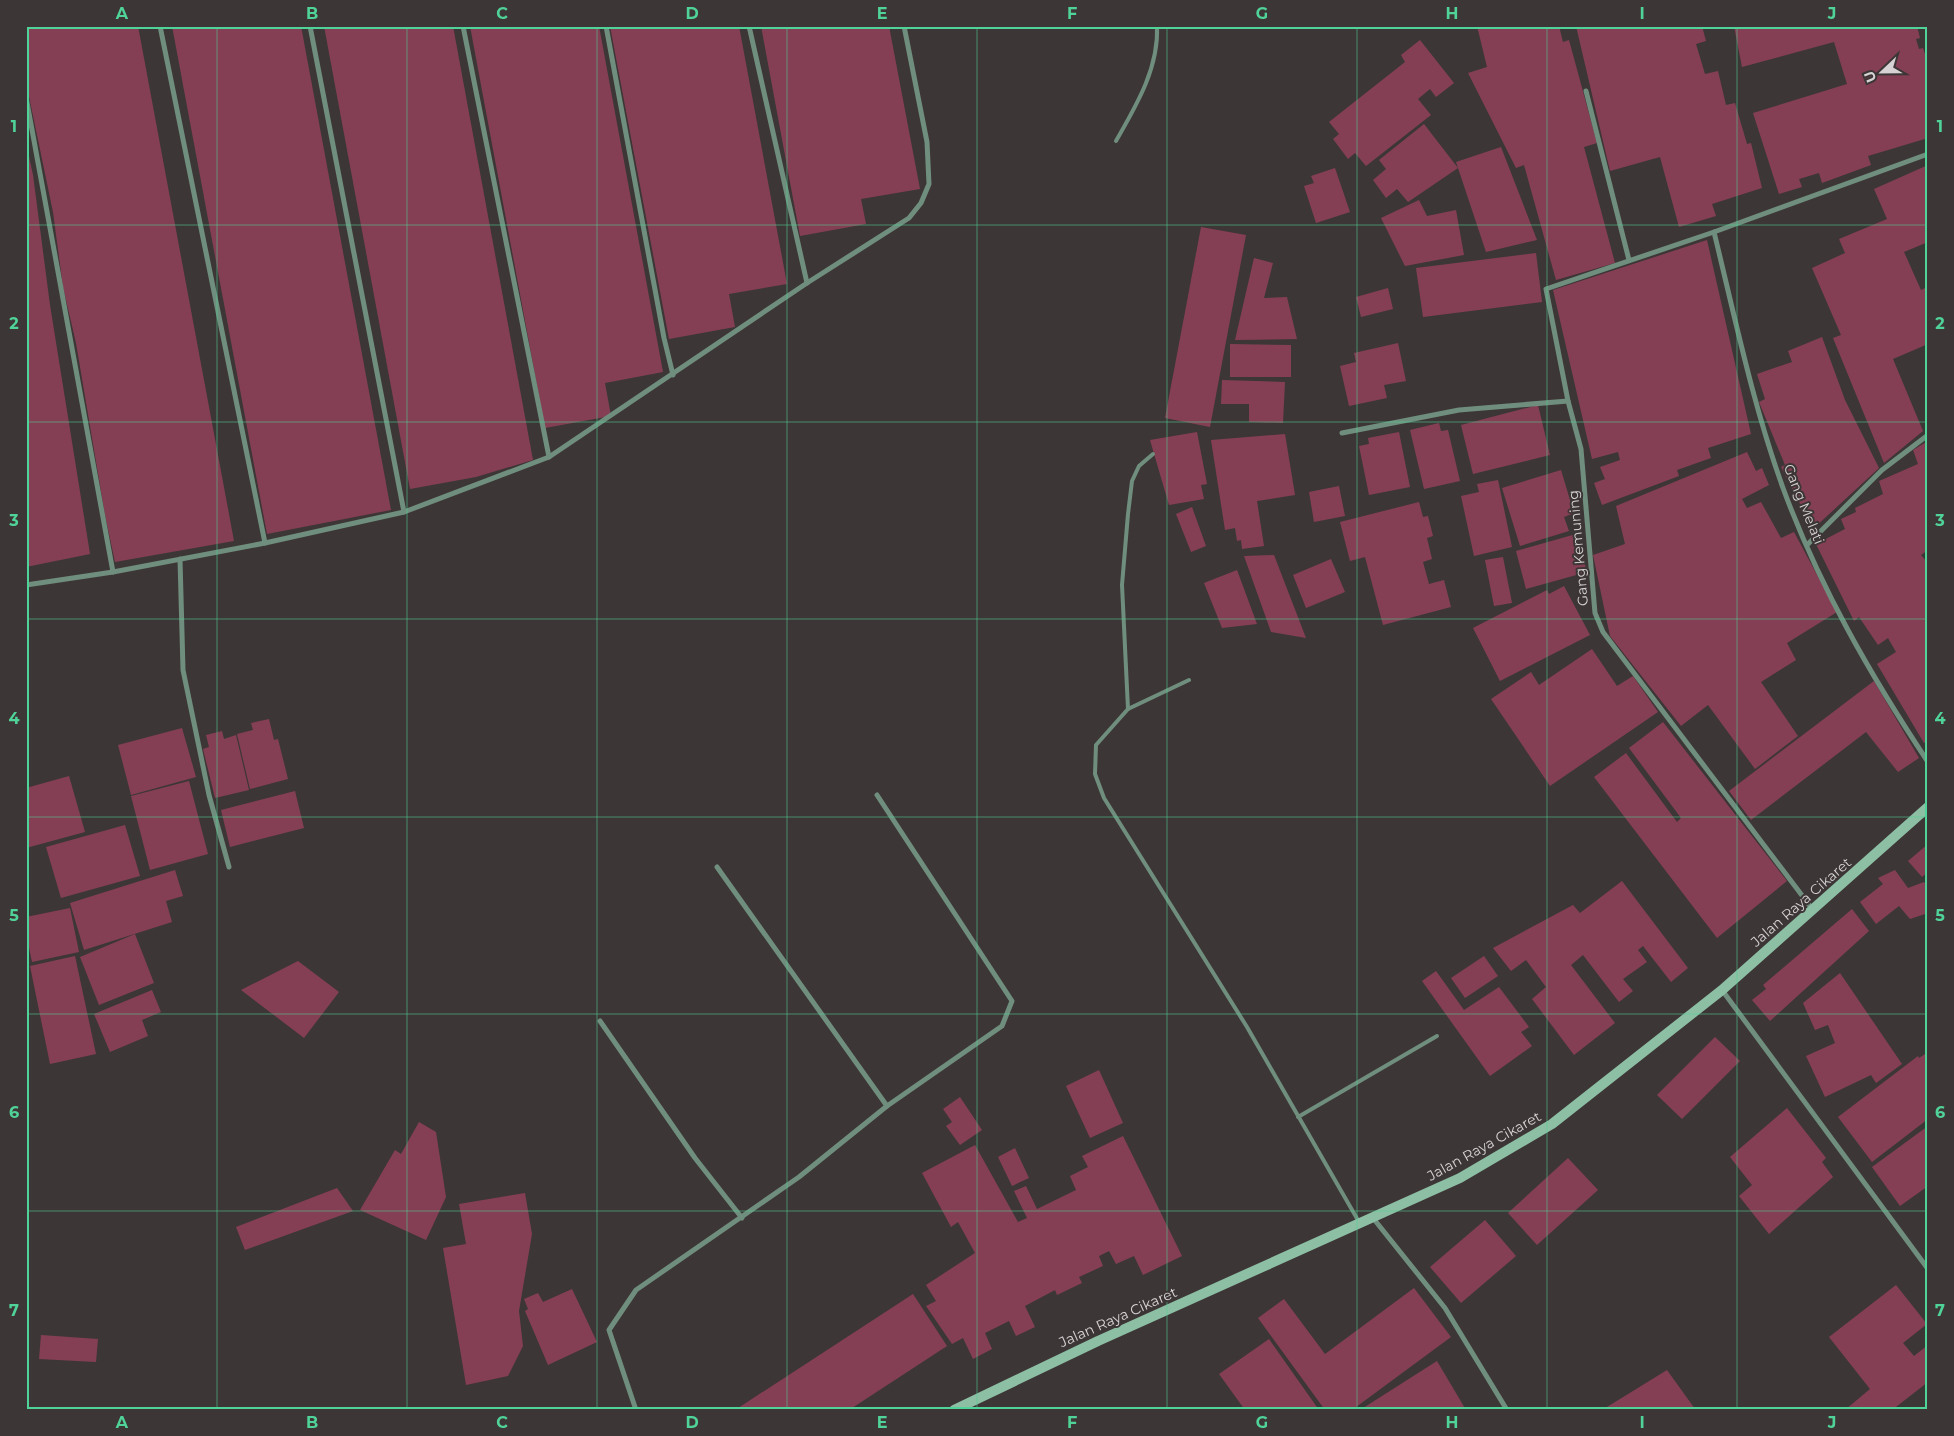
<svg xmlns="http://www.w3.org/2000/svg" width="1954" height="1436" font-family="Montserrat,sans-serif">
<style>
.building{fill:#853f55}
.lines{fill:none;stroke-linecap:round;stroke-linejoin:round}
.lane{stroke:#6f8e7d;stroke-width:4}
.street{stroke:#6f8e7d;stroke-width:5}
.secondary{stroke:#8dbfa4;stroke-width:10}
.grid{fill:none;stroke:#50d398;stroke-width:1;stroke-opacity:0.55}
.labels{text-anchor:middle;stroke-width:4;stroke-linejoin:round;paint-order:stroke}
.street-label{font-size:14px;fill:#d7d3d4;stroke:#3d3637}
.neatline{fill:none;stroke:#50d398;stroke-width:2}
.grid-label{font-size:16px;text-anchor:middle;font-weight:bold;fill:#50d398}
</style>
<rect width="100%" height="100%" fill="#3d3637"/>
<!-- building -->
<g class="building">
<path d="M26,26H138L234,541L115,562L105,515L76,343L63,287L53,212L26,82Z"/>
<path d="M172,26H301L391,510L267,534Z"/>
<path d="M324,26H453L533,460L476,477L410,489Z"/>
<path d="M470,26H599L663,372L605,383L611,416L545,428Z"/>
<path d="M610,26H739L787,284L729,294L735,327L669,339Z"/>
<path d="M761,26H889L920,189L861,199L866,224L800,236Z"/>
<path d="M1477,26H1559L1563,42L1569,40L1597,143L1584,147L1615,263L1556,280L1524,165L1516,168L1468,73L1487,67Z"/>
<path d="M1576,26H1702L1706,41L1696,44L1705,74L1718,71L1726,105L1735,103L1747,144L1751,143L1762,188L1712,204L1716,216L1679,227L1660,157L1610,171Z"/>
<path d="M1734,26H1917L1920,38L1916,39L1919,49L1923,48L1928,63V138L1868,156L1871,165L1822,183L1819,173L1799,179L1802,187L1779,194L1753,113L1847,84L1834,42L1742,67Z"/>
<path d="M1420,40L1454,83L1436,97L1430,89L1418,99L1431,115L1366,166L1355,153L1348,159L1333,139L1339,134L1329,122L1405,62L1401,55Z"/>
<path d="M1424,124L1458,168L1408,202L1397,189L1386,198L1373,180L1386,169L1379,160Z"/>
<path d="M26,143L33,175L50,305L90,554L26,567Z"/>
<path d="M1501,147L1537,240L1486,252L1456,162Z"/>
<path d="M1928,165V242L1904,252L1921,290L1927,287L1928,289V344L1893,359L1923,431L1884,463L1833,338L1841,335L1812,268L1845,253L1839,239L1887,219L1874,189Z"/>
<path d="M1335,168L1350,212L1316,223L1304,186L1314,183L1311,176Z"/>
<path d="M1419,200L1427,216L1456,210L1464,255L1405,266L1381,218Z"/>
<path d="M1201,227L1246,235L1210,427L1165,418Z"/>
<path d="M1707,240L1751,434L1708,448L1711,458L1677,470L1679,476L1602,505L1594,483L1605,479L1600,467L1620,460L1618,452L1592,459L1553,290Z"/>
<path d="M1536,253L1542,302L1423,317L1416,268Z"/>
<path d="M1254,258L1273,263L1264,298L1287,297L1297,339L1235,340Z"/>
<path d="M1388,288L1393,309L1361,317L1356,297Z"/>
<path d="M1822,337L1845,400L1879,468L1813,529L1781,467L1785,465L1759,402L1765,399L1757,374L1792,362L1788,351Z"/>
<path d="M1398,343L1406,381L1384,385L1387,398L1349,406L1340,366L1356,362L1354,353Z"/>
<path d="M1230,344L1291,345V377H1230Z"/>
<path d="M1222,380L1285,382L1283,423L1249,422V404H1221Z"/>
<path d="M1538,405L1550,455L1473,474L1461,425Z"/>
<path d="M1439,423L1441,431L1448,430L1460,481L1424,489L1410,430Z"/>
<path d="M1197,432L1207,484L1201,485L1204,499L1169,505L1150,440Z"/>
<path d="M1399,432L1410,487L1369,495L1359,446L1369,444L1368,438Z"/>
<path d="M1285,434L1295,495L1257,501L1264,546L1242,549L1241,540L1237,541L1235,528L1225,530L1211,440Z"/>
<path d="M1928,441V550L1921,555L1928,563V741L1924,743L1877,664L1896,652L1888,638L1878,645L1859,617L1854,621L1816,544L1845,529L1841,519L1856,512L1855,508L1883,494L1879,481L1918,464L1913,450Z"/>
<path d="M1747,452L1756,471L1762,468L1769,485L1742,499L1747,508L1761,502L1781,538L1794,532L1837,612L1787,643L1796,660L1761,682L1798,736L1755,769L1708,705L1681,726L1610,636L1593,555L1625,544L1616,506Z"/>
<path d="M1561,470L1574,513L1564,517L1569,531L1520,546L1502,488Z"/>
<path d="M1498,480L1512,547L1474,556L1461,496L1479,492L1477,484Z"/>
<path d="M1339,486L1345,516L1314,522L1309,492Z"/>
<path d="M1419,502L1423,517L1428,516L1433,536L1427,538L1432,559L1423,562L1429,584L1444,580L1451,607L1383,625L1365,557L1350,561L1340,522Z"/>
<path d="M1192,507L1206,546L1191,552L1176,514Z"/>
<path d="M1576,534L1587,572L1526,589L1516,551Z"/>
<path d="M1274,555L1306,638L1271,632L1244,556Z"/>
<path d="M1503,557L1512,603L1494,606L1485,560Z"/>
<path d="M1331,559L1345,592L1306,608L1293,575Z"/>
<path d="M1237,570L1257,624L1222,628L1204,583Z"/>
<path d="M1564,586L1590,635L1500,681L1473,628L1547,590L1549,594Z"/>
<path d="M1592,649L1617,686L1633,676L1658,712L1550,786L1491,699L1531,672L1539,685Z"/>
<path d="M1874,681L1919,758L1898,772L1866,732L1751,820L1729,791Z"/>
<path d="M269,719L274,740L278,739L288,779L250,789L237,734L253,730L251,723Z"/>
<path d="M1663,722L1787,881L1717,938L1594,777L1626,753L1677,822L1681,818L1629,748Z"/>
<path d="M182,728L196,777L131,795L118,745Z"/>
<path d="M222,731L224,739L236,735L249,790L215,798L203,749L209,747L206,735Z"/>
<path d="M69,776L85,832L26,848V788Z"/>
<path d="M189,781L208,854L150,870L131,796Z"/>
<path d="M295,791L304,828L230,847L221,810Z"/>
<path d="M125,825L140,876L61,898L46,847Z"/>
<path d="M1928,844V872L1922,877L1908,861Z"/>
<path d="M175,870L183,896L166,901L172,922L84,950L70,903Z"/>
<path d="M1895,870L1908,888L1924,882L1928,887V913L1910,919L1899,906L1876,924L1860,902L1883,884L1878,878Z"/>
<path d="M1622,881L1688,968L1671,982L1643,946L1638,950L1647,962L1623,979L1633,991L1619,1002L1583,955L1571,965L1615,1023L1574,1055L1532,999L1546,987L1526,960L1511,971L1493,948L1573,905L1580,913Z"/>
<path d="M70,908L79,952L32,962L26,933V917Z"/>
<path d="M1852,909L1869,931L1770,1021L1752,1000L1766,989L1763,985Z"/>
<path d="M135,934L154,983L99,1005L80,957Z"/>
<path d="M75,956L96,1054L50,1064L30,966Z"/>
<path d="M1484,956L1498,976L1465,998L1451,978Z"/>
<path d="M298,961L339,992L304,1038L241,990Z"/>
<path d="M1436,971L1464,1010L1499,987L1529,1027L1521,1032L1532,1046L1490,1076L1422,981Z"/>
<path d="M1840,973L1902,1064L1876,1083L1871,1075L1825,1097L1806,1056L1835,1043L1828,1025L1815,1030L1803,1003Z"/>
<path d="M152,990L161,1012L142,1020L148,1036L110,1052L94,1014Z"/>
<path d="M1715,1037L1740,1061L1682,1119L1657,1095Z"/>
<path d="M1928,1052V1119L1872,1162L1838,1117L1918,1056L1919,1058Z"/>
<path d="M1099,1070L1123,1123L1090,1138L1066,1086Z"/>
<path d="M960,1097L982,1130L960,1145L946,1126L952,1122L943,1109Z"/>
<path d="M1787,1108L1826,1158L1822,1162L1833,1177L1769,1234L1739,1196L1752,1185L1730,1157Z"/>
<path d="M419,1122L436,1132L446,1197L426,1240L360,1210L395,1150L401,1154Z"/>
<path d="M1928,1126V1186L1900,1206L1872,1167Z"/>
<path d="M1123,1136L1182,1256L1143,1275L1134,1256L1116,1264L1109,1251L1099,1256L1103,1266L1079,1277L1082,1283L1057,1295L1055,1290L1025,1306L1035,1327L1016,1336L1009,1321L985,1333L992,1349L973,1359L963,1338L952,1344L926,1306L936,1301L926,1285L975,1253L958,1222L951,1227L922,1173L975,1145L1018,1222L1027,1218L1014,1191L1026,1186L1037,1209L1076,1190L1070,1176L1088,1167L1082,1156Z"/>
<path d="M1015,1148L1029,1178L1012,1186L998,1157Z"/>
<path d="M1568,1158L1598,1190L1537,1245L1508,1213Z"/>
<path d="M337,1188L353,1211L245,1250L236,1227Z"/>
<path d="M525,1193L532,1234L519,1311L523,1346L508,1376L466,1385L443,1248L466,1244L459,1204Z"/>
<path d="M1485,1220L1516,1256L1461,1303L1430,1267Z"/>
<path d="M1896,1285L1927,1324L1903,1343L1914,1356L1928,1345V1382L1892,1410H1845L1870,1389L1829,1337Z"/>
<path d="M1414,1288L1451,1337L1352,1410H1325L1258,1318L1284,1299L1325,1354Z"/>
<path d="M572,1289L597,1342L548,1365L525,1311L528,1309L524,1299L538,1293L543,1302Z"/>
<path d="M913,1294L947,1346L849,1410H735Z"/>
<path d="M41,1335L98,1339L96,1362L39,1359Z"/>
<path d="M1269,1339L1319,1410H1245L1219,1374Z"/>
<path d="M1437,1361L1466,1410H1360Z"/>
<path d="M1667,1370L1695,1409L1602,1410L1620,1399Z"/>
</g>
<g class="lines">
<!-- lane -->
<g class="lane">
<path d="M1116,141C1136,106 1159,68 1157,26"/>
<path d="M1189,680L1128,709L1096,745L1095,774L1104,798L1247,1027L1359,1222"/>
<path d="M1128,709L1122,585L1128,514L1132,481L1139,466L1153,454"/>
<path d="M1298,1117L1437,1036"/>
</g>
<!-- street -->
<g class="street">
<path d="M160,26L265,543"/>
<path d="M310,26L404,512"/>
<path d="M463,26L549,457"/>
<path d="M606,26L664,338L673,375"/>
<path d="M749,26L807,283"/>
<path d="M1586,91L1629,260"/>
<path d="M26,97L113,572"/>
<path d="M1714,232C1735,318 1753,405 1783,488C1819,586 1871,676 1928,762"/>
<path d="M1568,401L1546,289L1714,232L1928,154"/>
<path d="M1342,433L1459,410L1568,401L1581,449L1595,613L1603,632L1813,910"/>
<path d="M1807,545L1882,470L1928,435"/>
<path d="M180,559L183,670L209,795L229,867"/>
<path d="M26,585L113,572L265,543L404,512L549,457L807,283L909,218L921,203L929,184L927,142L904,26"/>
<path d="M717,867L887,1106"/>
<path d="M1722,990L1928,1269"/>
<path d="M600,1021L695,1158L742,1218"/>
<path d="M1373,1218L1445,1308L1507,1410"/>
<path d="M636,1410L609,1330L636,1290L799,1177L887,1106L1002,1026L1012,1001L877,795"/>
</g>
<!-- secondary -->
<path class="secondary" d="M954,1410L1098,1341L1460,1178L1552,1124L1722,990L1928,807"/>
</g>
<!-- grid -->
<path class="grid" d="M217,26V1410M407,26V1410M597,26V1410M787,26V1410M977,26V1410M1167,26V1410M1357,26V1410M1547,26V1410M1737,26V1410M26,225H1928M26,422H1928M26,619H1928M26,817H1928M26,1014H1928M26,1211H1928"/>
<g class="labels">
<!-- street labels -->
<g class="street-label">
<text transform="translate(1804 504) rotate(68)" y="5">Gang Melati</text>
<text transform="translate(1578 548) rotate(-95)" y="5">Gang Kemuning</text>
<text transform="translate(1801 902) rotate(-41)" y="5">Jalan Raya Cikaret</text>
<text transform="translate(1484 1146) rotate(-29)" y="5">Jalan Raya Cikaret</text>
<text transform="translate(1118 1317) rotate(-24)" y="5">Jalan Raya Cikaret</text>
</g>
</g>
<!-- border -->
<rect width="1954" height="1436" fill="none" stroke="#3d3637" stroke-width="55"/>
<!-- north arrow -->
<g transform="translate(1882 72) rotate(248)" stroke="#3d3637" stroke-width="4" paint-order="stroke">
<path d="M0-4L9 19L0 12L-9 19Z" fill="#d7d3d4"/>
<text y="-8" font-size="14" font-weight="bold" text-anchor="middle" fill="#d7d3d4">U</text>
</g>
<rect x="28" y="28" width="1898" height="1380" class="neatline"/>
<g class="grid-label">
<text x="122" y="19">A</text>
<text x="312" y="19">B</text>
<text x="502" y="19">C</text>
<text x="692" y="19">D</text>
<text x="882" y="19">E</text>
<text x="1072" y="19">F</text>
<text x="1262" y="19">G</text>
<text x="1452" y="19">H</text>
<text x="1642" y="19">I</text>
<text x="1832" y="19">J</text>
<text x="14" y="132">1</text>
<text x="1940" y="132">1</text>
<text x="14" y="329">2</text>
<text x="1940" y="329">2</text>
<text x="14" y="526">3</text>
<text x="1940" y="526">3</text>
<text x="14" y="724">4</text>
<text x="1940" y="724">4</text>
<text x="14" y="921">5</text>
<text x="1940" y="921">5</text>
<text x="14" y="1118">6</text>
<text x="1940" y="1118">6</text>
<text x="14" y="1316">7</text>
<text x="1940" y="1316">7</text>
<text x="122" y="1428">A</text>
<text x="312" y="1428">B</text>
<text x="502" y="1428">C</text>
<text x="692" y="1428">D</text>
<text x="882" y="1428">E</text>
<text x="1072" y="1428">F</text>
<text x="1262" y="1428">G</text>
<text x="1452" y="1428">H</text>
<text x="1642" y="1428">I</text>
<text x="1832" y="1428">J</text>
</g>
</svg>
